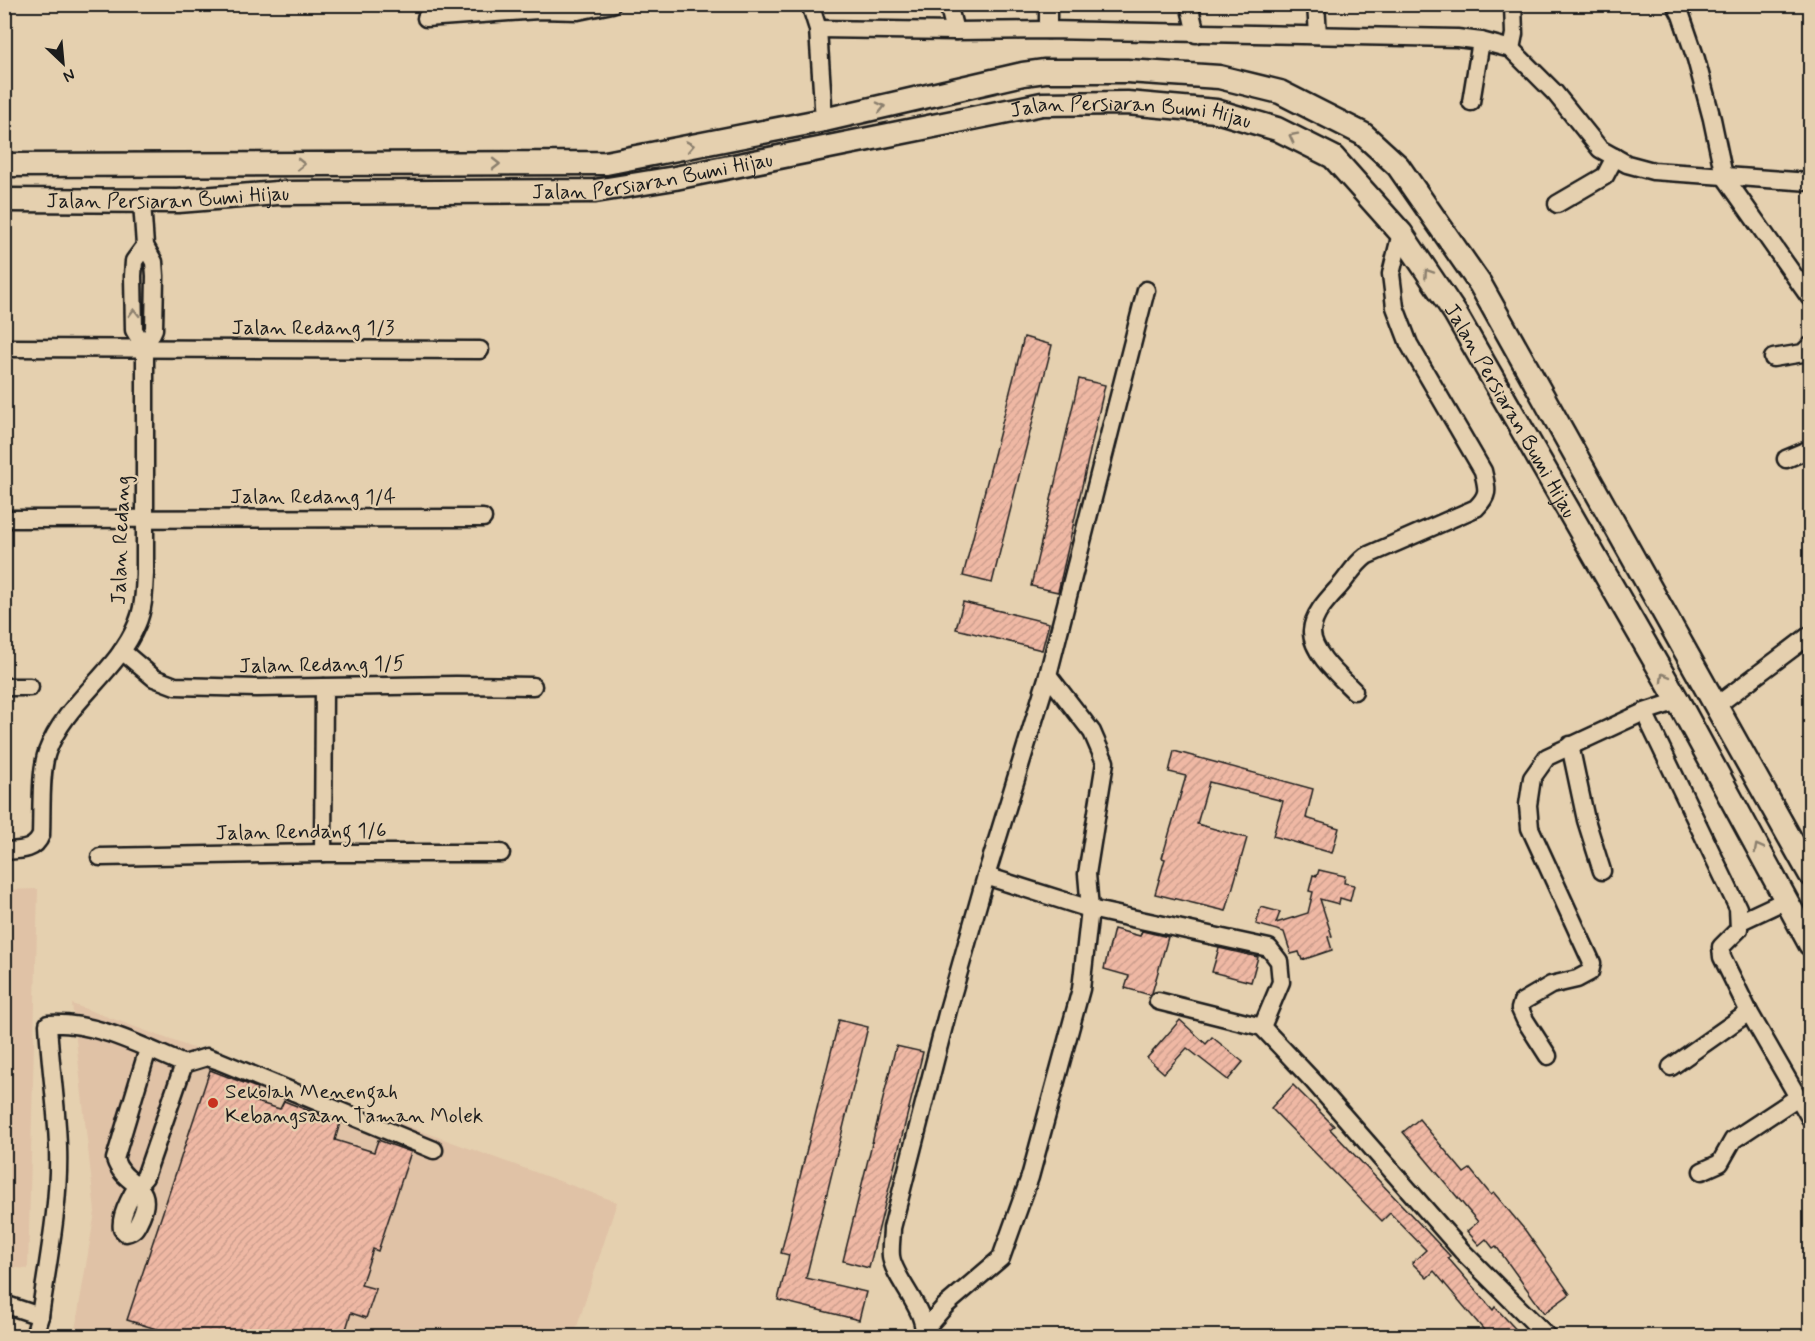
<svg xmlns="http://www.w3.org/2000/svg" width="1815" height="1341" font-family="Mynerve,sans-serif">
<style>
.built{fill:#e0c2a6}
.building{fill:url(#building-hatch);stroke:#1c1c1c;stroke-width:1.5}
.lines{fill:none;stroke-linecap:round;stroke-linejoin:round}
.minor-casing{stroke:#1c1c1c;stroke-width:21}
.major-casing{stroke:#1c1c1c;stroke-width:27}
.minor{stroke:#e5d0af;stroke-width:16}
.major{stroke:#e5d0af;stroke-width:22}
.oneway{stroke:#8b7f6d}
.poi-dot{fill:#c8321e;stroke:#e5d0af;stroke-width:2}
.labels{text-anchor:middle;stroke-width:4.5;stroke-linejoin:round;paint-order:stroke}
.street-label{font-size:21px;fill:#1c1c1c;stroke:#e5d0af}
.poi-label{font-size:21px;fill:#1c1c1c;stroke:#e5d0af;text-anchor:start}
</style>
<defs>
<pattern id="building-hatch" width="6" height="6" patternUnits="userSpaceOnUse" patternTransform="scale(1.5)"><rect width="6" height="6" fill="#efb8a4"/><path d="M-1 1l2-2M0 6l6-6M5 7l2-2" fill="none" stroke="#cc9e8d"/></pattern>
</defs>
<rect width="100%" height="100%" fill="#e5d0af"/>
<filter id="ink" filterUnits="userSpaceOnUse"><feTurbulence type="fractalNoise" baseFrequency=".0167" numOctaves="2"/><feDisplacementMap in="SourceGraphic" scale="12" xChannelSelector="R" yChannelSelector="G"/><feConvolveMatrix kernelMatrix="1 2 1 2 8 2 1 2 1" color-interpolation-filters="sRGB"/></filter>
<g filter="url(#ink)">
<!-- built -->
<g class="built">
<path d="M38,889L28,1269L5,1267L4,890Z"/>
<path d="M72,1004L617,1202L574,1336H74L95,1212Z"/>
</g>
<!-- building -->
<g class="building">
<path d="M1024,337L1052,345L992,583L963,576Z"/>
<path d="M1079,379L1105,385L1058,592L1031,586Z"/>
<path d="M963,602L1049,623L1042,650L956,629Z"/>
<path d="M1174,751L1313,789L1306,818L1339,828L1332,853L1273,836L1283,801L1209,782L1197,824L1247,838L1226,911L1155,894L1165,859L1162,858L1186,776L1169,772Z"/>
<path d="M1319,870L1345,876L1344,883L1354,885L1350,901L1340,898L1339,904L1320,899L1332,936L1328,937L1332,950L1302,960L1299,952L1291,954L1284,932L1256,924L1261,907L1280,912L1276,923L1308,913L1313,892L1309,891L1313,875L1317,876Z"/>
<path d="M1114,929L1140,936L1142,931L1168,937L1152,993L1150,995L1125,988L1129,976L1104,969Z"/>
<path d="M1219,948L1258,957L1251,982L1212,972Z"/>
<path d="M839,1020L868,1027L806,1278L866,1292L859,1320L778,1300L789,1255L781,1253Z"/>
<path d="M1180,1020L1206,1044L1212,1037L1243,1062L1228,1080L1187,1048L1164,1073L1147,1058Z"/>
<path d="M896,1046L923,1052L869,1268L843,1261Z"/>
<path d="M210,1070L257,1088L253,1101L280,1109L284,1101L340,1123L335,1140L374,1152L378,1140L411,1152L378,1251L373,1249L361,1285L376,1289L366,1318L351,1313L344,1336H179L127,1320Z"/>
<path d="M1293,1085L1334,1126L1330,1129L1450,1256L1448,1258L1493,1310L1495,1307L1522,1336H1489L1434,1271L1427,1278L1412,1263L1426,1250L1390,1213L1382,1221L1271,1108Z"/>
<path d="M1419,1119L1464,1173L1470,1169L1491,1195L1494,1193L1525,1230L1570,1294L1544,1313L1496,1246L1493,1248L1486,1239L1479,1245L1467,1231L1478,1222L1403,1132Z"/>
</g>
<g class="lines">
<!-- minor casing -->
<g class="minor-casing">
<g id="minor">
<path d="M810,4L818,29L824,120"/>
<path d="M948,4L955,31"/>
<path d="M1048,4V30"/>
<path d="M1189,4L1196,34"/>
<path d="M1316,4L1318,35"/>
<path d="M1675,4L1681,15L1696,59L1712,119L1724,176L1810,298"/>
<path d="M426,18L538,10L578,11L612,4"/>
<path d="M818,29L955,31L1048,30L1457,38L1481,41L1511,49L1555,93L1600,149L1627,164L1653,171L1810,182"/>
<path d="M1511,49L1514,34L1513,4"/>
<path d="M1471,102L1481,41"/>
<path d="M1557,204L1605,176L1615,157"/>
<path d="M145,246L134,261L133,276L134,330L145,348"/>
<path d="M4,348L480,350"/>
<path d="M1773,358L1803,353L1810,346"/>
<path d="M1786,459L1810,449"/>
<path d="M4,519L483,518"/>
<path d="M122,651L154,678L175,686L256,688L456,685L533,686"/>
<path d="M4,687H30"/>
<path d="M1354,691C1340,677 1311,652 1312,631C1313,614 1328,599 1339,587C1349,576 1354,565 1366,556L1476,508C1490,494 1487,489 1483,471L1409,344L1395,307L1391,274L1401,233"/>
<path d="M1716,706L1810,635"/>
<path d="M1644,712L1738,908L1739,929L1721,947L1722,957L1749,1012L1810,1118"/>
<path d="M1570,745L1586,820L1602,871"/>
<path d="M4,851C20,850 35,851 41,835C42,812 40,772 47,752C65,702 117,673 137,624C144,608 144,591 145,574V348L154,329L155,276L154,262L145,246L142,202"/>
<path d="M323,853L324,687"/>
<path d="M100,857L323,853H501"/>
<path d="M986,876L1090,909L1269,948L1279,961L1281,982L1262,1027"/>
<path d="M1739,922L1786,900"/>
<path d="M1158,1001L1262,1027L1314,1082L1462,1251L1547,1336"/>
<path d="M1548,1056L1525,1020L1520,1009L1522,1002L1551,985L1577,979L1590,972L1592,963L1530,828L1528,805L1532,778L1547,757L1644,712L1678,701"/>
<path d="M184,1064L207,1057L219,1061L434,1150"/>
<path d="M1671,1067L1749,1012"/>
<path d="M1702,1171L1720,1163L1733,1140L1798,1097"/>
<path d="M4,1304L40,1316"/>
<path d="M925,1329L945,1306L1001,1258L1030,1177L1081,989L1090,909L1087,874L1105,762L1092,732L1048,675"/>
<path d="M34,1336L40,1316C48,1260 60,1203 58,1147C57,1106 50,1065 48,1024C95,1021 141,1046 184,1064L145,1177C135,1187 119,1215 122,1229L126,1233C136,1231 137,1225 141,1217C156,1182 124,1188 115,1159L148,1049"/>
<path d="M923,1336C929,1312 893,1278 891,1256C890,1247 892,1236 892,1228L948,1010L986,876L1048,675L1146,290"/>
</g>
</g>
<!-- major casing -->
<g class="major-casing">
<g id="major">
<path d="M4,165L606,163L824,120L1023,74L1045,71H1127L1219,77L1280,92L1363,134L1398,166L1480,284L1810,874"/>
<path id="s1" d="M4,200L178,201L277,193L595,191L675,178L1042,104L1127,103L1216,111L1277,129L1333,157L1401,233L1455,313L1678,701L1810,944"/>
</g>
</g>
<!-- minor -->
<use href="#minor" class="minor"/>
<!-- major -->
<use href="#major" class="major"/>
</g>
<!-- one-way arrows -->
<defs><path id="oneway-chevron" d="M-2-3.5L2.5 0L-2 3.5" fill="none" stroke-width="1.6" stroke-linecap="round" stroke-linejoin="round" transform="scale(1.5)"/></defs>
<g class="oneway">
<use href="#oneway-chevron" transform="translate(881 107) rotate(-13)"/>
<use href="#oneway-chevron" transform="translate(1293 137) rotate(-153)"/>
<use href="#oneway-chevron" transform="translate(690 146) rotate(-11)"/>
<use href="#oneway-chevron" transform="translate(301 164)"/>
<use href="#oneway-chevron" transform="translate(496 164)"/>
<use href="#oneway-chevron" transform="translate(1428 273) rotate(-124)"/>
<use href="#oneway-chevron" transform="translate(134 313) rotate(-91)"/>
<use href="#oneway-chevron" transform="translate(1664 677) rotate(-120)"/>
<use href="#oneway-chevron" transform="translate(1758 848) rotate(-118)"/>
</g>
</g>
<!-- markers -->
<circle class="poi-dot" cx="213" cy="1103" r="6"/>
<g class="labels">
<!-- street labels -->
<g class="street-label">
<text dy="7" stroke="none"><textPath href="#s1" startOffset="1136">Jalan Persiaran Bumi Hijau</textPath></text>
<text dy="7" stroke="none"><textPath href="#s1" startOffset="650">Jalan Persiaran Bumi Hijau</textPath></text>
<text dy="7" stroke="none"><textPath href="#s1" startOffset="164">Jalan Persiaran Bumi Hijau</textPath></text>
<text x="313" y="334">Jalan Redang 1/3</text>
<text dy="7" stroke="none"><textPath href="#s1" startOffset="1658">Jalan Persiaran Bumi Hijau</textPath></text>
<text x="313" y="503">Jalan Redang 1/4</text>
<text transform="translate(120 540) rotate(-88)" y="7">Jalan Redang</text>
<text transform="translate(322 664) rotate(-1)" y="7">Jalan Redang 1/5</text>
<text transform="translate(301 831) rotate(-1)" y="7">Jalan Rendang 1/6</text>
</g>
<!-- poi labels -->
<g class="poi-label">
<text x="225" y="1098">Sekolah Menengah<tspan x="225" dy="24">Kebangsaan Taman Molek</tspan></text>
</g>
</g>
<!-- margin -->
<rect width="1815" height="1341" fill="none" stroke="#e5d0af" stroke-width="24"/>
<rect x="12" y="12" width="1791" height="1317" fill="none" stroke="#1c1c1c" stroke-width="2" filter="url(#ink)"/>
<!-- north arrow -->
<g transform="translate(63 63) rotate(154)" stroke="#e5d0af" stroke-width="4.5" paint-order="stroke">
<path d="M0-4.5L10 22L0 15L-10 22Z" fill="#1c1c1c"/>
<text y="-9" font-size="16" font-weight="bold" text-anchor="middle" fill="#1c1c1c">N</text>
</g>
</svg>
